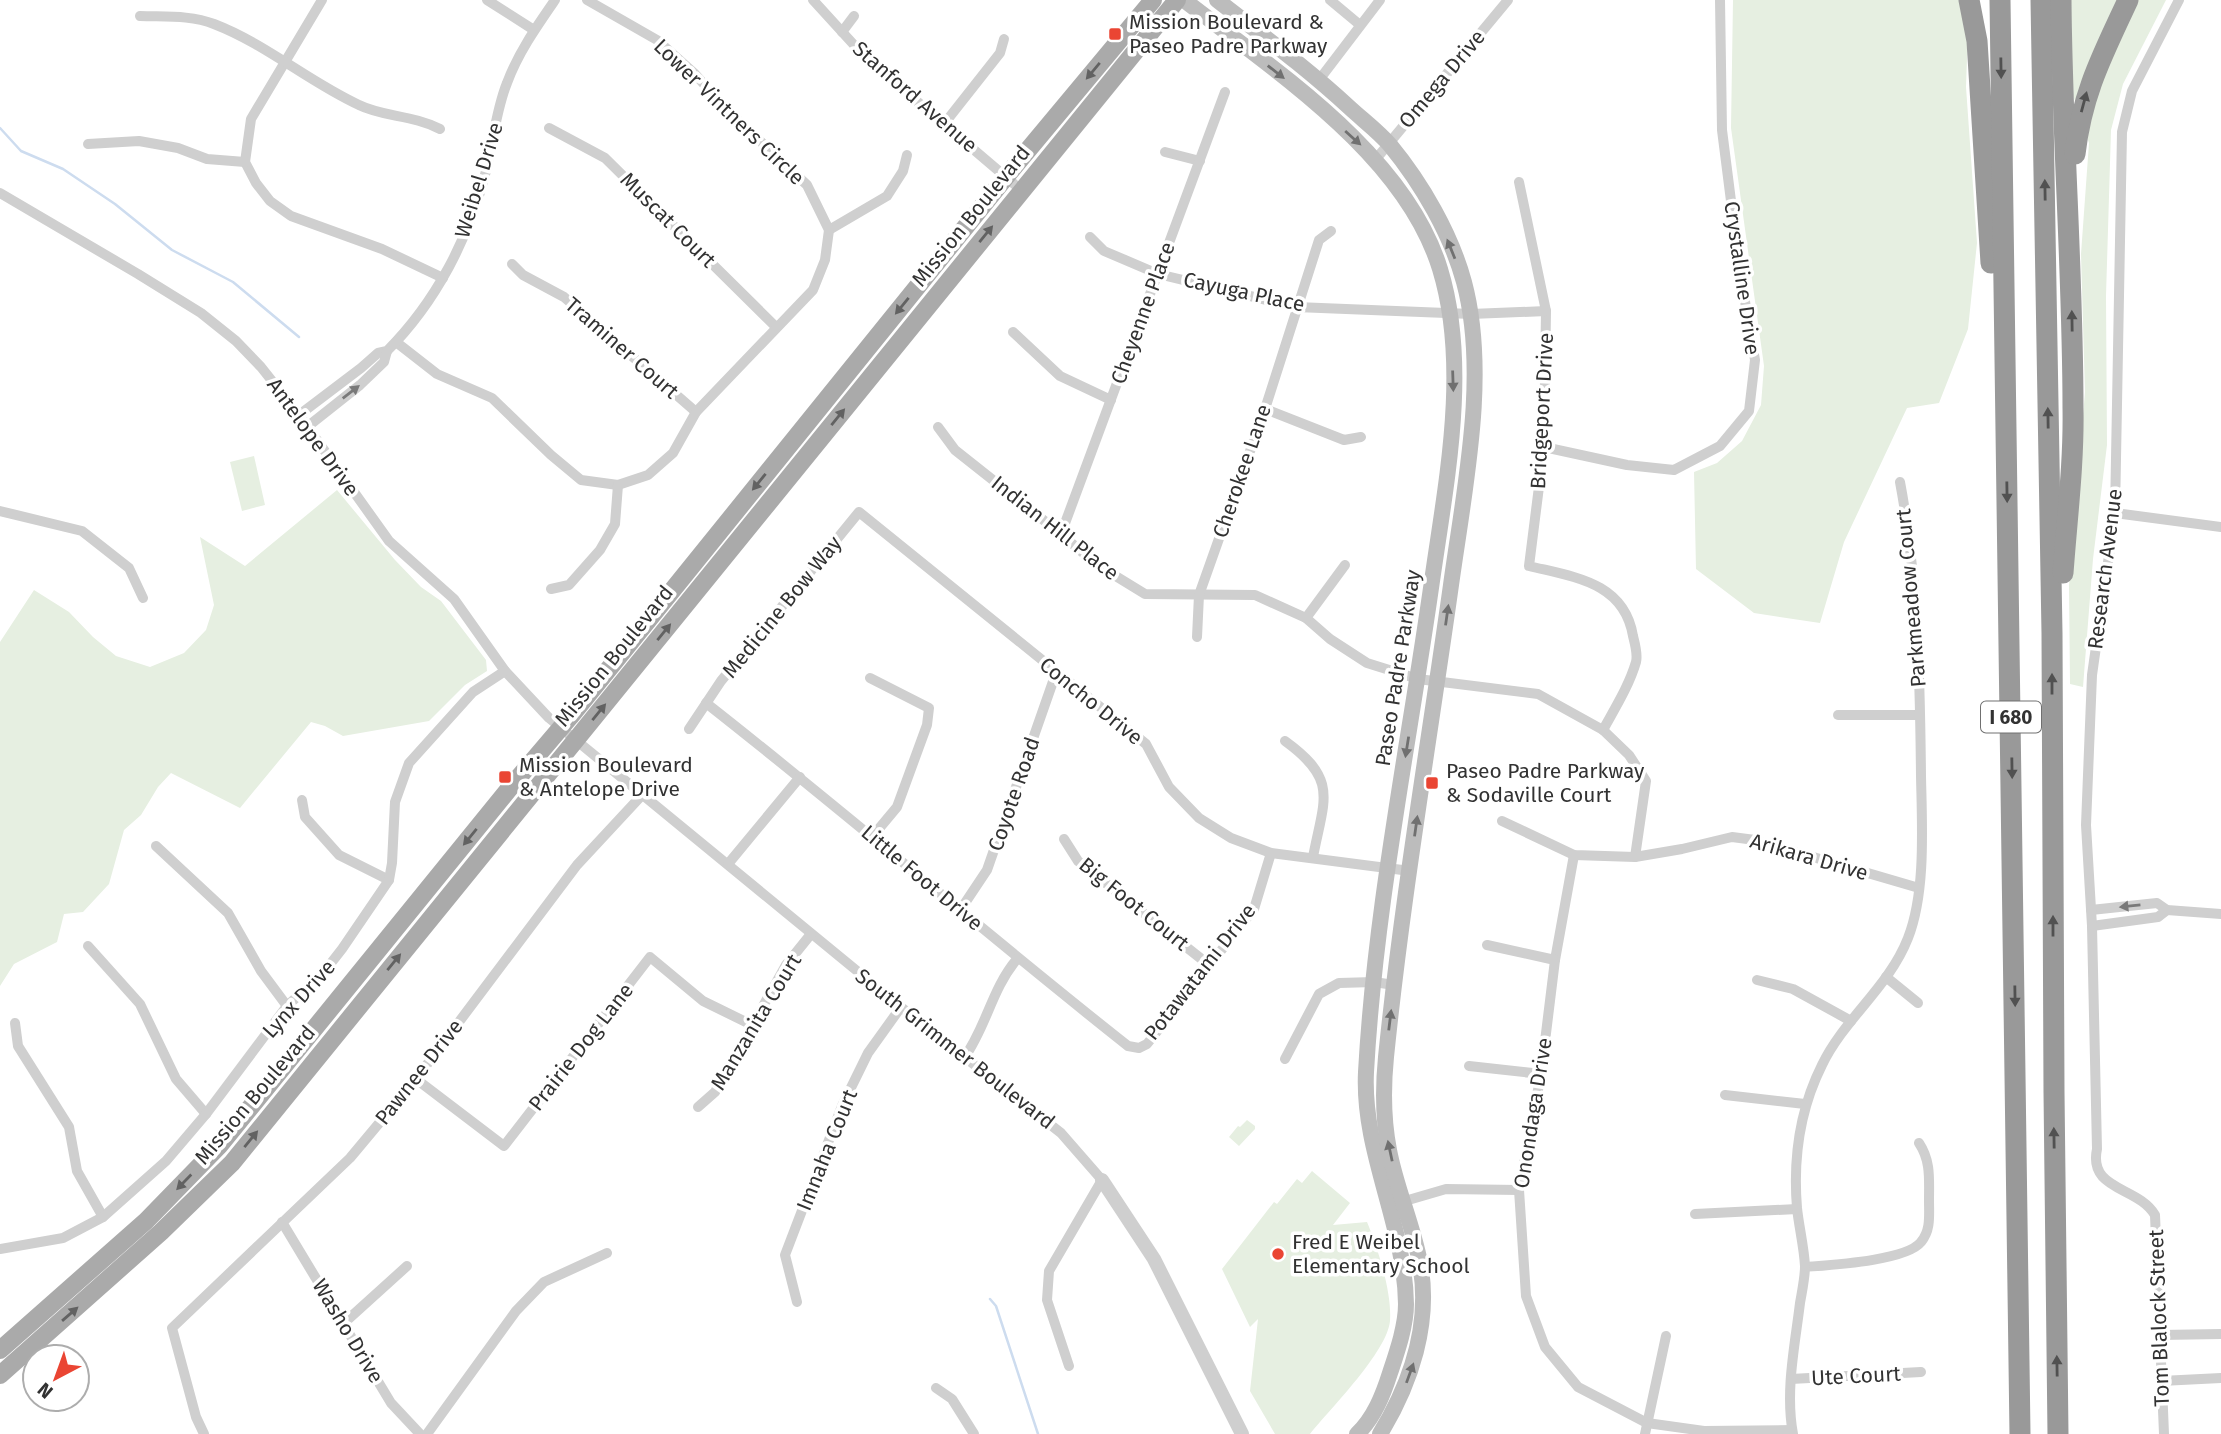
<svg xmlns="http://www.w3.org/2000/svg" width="2221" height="1434" font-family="'Fira Sans',sans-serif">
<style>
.green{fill:#e6efe1}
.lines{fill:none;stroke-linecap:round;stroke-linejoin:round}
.stream{stroke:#cddcef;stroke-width:2.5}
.minor{stroke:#cfcfcf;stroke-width:10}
.tertiary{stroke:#cfcfcf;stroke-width:14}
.secondary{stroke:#bcbcbc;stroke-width:16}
.primary{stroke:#aaa;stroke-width:18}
.motorway{stroke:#999;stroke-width:21}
.oneway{fill:#515151}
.oneway2{fill:#626262}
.oneway3{fill:#707070}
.oneway4{fill:#797979}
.poi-dot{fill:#ea4533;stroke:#fff;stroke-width:2.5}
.labels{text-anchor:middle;stroke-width:7;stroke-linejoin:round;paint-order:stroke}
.shield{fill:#fff;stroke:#707070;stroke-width:2}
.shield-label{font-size:19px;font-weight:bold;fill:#323232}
.poi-label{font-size:21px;fill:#323232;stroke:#fff;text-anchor:start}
.street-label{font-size:21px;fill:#323232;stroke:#fff}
</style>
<rect width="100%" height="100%" fill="#fff"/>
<!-- green -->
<g class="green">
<path d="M1733,0H1969L1966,87L1977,243L1968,329L1939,403L1907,408L1844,542L1820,623L1754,613L1696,569L1694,472L1717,463L1742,441L1761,405L1764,366L1731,128Z"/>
<path d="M2069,0H2166L2123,84L2111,130L2106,296L2107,445L2093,559L2083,687L2070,684L2069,586L2085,392L2081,254L2089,143L2070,86Z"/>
<path d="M254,456L265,505L242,511L230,462Z"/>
<path d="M337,490L395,560L421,587L441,601L486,660L487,671L465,685L429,721L343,736L325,726L311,722L240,808L171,773L158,787L141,815L124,830L109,884L83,912L64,914L57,942L14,964L0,986V642L34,590L69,612L93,637L116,656L150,667L184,653L206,630L214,605L200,537L245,566Z"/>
<path d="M1247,1120L1255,1126V1129L1239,1146L1229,1137L1238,1126L1240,1127Z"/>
<path d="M1312,1171L1350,1203L1333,1225L1367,1222C1378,1249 1392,1292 1390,1321C1387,1352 1331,1408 1310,1434H1275L1250,1391L1258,1319L1250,1327L1222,1269L1274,1202L1277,1204L1297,1179L1302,1183Z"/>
</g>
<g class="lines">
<!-- stream -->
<g class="stream">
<path d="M0,128L21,151L63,169L115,204L172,250L233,282L299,337"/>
<path d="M990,1299L996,1306L1038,1434"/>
</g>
<!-- minor -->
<g class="minor">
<path d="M322,0L251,119L245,162L256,183L270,201L291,216L382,249L443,278"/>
<path d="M487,0L534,30"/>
<path d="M813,0L865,57L1021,190"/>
<path d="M1330,0L1360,25"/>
<path d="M140,16C165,17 191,15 214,24C266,44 309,82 359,105C383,117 413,115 440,129"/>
<path d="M842,32L854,16"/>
<path d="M1319,80L1380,0"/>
<path d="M944,124L1000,53L1004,39"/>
<path d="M549,128L605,158L776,327"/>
<path d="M88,144L139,141L178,148L207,159L245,162"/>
<path d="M1165,152L1200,161"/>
<path d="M1376,159L1508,0"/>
<path d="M1519,182L1546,311L1544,447L1529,566C1574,577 1624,582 1633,636C1635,644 1638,654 1636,662C1629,686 1615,708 1603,730"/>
<path d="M0,193L138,274L201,313L236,341L261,367L299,415L389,541L454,599L505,671L549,718L901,1007L1061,1133L1102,1180L1049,1271L1047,1300L1069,1366"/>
<path d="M829,230L887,196L903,171L907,155"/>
<path d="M1090,237L1104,251L1158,274L1296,307L1471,314L1546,311"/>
<path d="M512,264L523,275L564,297L696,412"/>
<path d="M1013,332L1060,376L1111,400"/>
<path d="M396,342L437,374L492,398L551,455L581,480L618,485L648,475L673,453L696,412L813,290L825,260L829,230L807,185L725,108L695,74L657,40L587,0"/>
<path d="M1265,409L1344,440L1361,437"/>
<path d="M299,415L361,368L378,353L387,351C436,302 469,238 486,171C493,142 496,110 507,83C518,53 537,26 555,0"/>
<path d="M307,427L360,385L384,362L387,351"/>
<path d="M938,427L955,450L1061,534L1096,564L1145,594L1255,595L1306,618L1330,639L1367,663L1418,679L1538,694L1603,730L1629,755L1646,781L1635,857"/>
<path d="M1544,447L1627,465L1674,470L1720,446L1749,411L1755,360L1740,272L1722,130L1720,0"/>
<path d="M0,511L82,531L129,568L143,598"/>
<path d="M2115,513L2221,527"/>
<path d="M1061,534L1225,92"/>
<path d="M551,589L569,585L600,550L615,524L618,485"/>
<path d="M1306,618L1345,565"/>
<path d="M1197,637L1199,595L1265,409L1319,240L1331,231"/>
<path d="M870,678L929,708L927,725L897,807L872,837"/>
<path d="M706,703C849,815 986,934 1128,1046L1139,1048L1147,1044L1254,909L1271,853"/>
<path d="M1838,715H1920"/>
<path d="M689,729L721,681L859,512L1146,744L1169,787L1199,818L1231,838L1271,853L1410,871"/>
<path d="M1285,741C1339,780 1324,799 1313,857"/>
<path d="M302,800L305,817L339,855L389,880"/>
<path d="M1502,821L1574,855L1635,857L1682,849L1732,837L1755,840L1919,888"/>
<path d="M1064,839L1078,861L1209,965"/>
<path d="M156,846L228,913L261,971L287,1006"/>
<path d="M1574,855L1555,960L1541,1074L1519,1190L1526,1296L1545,1347L1578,1387L1647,1423L1704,1431L1792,1430"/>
<path d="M728,864L800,777"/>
<path d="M961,909L987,870L1056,673"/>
<path d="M2091,910L2157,903L2167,910L2221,914"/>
<path d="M2092,926L2158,917L2167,910"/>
<path d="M1487,945L1555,960"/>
<path d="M88,946L140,1004L176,1079L206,1114"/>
<path d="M1886,977L1918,1003"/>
<path d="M1757,980L1793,989L1851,1021"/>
<path d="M15,1023L18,1046L69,1127L77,1171L103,1217"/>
<path d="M964,1058C987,1026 991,990 1017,959"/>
<path d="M1285,1059L1319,994L1339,983L1374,982L1394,985"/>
<path d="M1469,1066L1541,1074"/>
<path d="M416,1079L504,1146L650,957L703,1001L752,1025"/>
<path d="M1725,1095L1805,1104"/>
<path d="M698,1107L715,1092L786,965L811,934"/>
<path d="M1398,1203L1446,1189L1519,1190"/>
<path d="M1695,1214L1797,1209"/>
<path d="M282,1222L391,1403L420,1434"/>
<path d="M0,1249L63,1238L103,1217L166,1161L206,1114L287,1006L324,972L342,949L389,880L392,863L395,802L409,763L473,692L505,671"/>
<path d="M1805,1267C1829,1265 1906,1261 1921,1242C1931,1230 1929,1216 1929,1200C1929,1179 1931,1161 1919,1143"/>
<path d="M797,1302L785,1255L842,1106L868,1053L901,1007"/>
<path d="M344,1323L407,1266"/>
<path d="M2160,1335L2221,1334"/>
<path d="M1791,1379L1921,1372"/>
<path d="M2161,1381L2221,1378"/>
<path d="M936,1388L952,1399L974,1434"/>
<path d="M204,1434L196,1417L172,1328L350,1158L416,1079L577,865L642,795"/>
<path d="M427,1434L516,1311L544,1282L607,1253"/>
<path d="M1645,1434L1666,1336"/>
<path d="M1793,1434C1785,1391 1795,1345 1800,1303C1802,1291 1805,1278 1805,1266C1804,1247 1799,1227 1797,1208C1793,1159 1800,1109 1822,1065C1844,1019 1889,987 1908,938C1926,892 1922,826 1921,776C1920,678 1918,578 1900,482"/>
<path d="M2164,1434L2155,1215C2138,1186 2088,1191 2097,1149L2092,926L2086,825L2092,675L2115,513L2122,132L2132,91L2179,0"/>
</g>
<!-- tertiary -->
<path class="tertiary" d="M1102,1180L1154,1259L1242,1434"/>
<!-- secondary -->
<g class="secondary">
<path d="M1184,0C1275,71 1405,154 1440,269C1470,367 1446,482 1432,581C1409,744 1375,908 1366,1072C1362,1152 1405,1224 1406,1304C1406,1326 1397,1352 1390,1373C1383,1395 1374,1418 1357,1434"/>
<path d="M1217,0C1262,35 1308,69 1350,108C1363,120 1379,132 1390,145C1422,184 1451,234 1464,282C1489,375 1464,490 1451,585C1429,742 1402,899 1386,1057C1383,1087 1383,1119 1389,1150C1396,1188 1413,1225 1420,1263C1431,1323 1411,1383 1380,1434"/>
</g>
<!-- primary -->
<g class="primary">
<path d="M0,1350L146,1221L219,1146L513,784L570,717L1018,162L1153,0"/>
<path d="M0,1375L161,1232L232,1163L1177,0"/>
</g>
<!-- motorway -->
<g class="motorway">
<path d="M1969,0L1977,41L1991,263"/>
<path d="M2000,0L2020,1434"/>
<path d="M2041,0L2052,633L2054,1092L2058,1434"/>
<path d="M2061,0C2062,136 2073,272 2073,408C2074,463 2067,518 2063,573"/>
<path d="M2075,154C2082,93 2103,54 2128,0"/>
</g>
</g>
<!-- one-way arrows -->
<defs><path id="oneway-solid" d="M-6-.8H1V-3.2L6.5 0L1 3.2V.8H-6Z" transform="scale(1.75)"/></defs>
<g class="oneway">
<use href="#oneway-solid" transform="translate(2001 68) rotate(89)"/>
<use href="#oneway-solid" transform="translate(2084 102) rotate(-75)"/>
<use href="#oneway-solid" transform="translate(2045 190) rotate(-91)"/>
<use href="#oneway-solid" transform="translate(2072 321) rotate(-91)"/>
<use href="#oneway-solid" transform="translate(2048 418) rotate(-91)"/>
<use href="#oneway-solid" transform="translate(2007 492) rotate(89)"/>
<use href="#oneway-solid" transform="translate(2052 684) rotate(-90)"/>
<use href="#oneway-solid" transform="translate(2012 768) rotate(89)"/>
<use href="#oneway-solid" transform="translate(2053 926) rotate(-90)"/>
<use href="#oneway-solid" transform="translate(2015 996) rotate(89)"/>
<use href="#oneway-solid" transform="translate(2054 1138) rotate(-91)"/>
<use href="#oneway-solid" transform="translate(2057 1366) rotate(-91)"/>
</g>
<g class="oneway2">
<use href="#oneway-solid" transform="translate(1093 71) rotate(130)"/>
<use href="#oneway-solid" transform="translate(986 234) rotate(-51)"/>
<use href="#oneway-solid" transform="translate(902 306) rotate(129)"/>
<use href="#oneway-solid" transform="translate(838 417) rotate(-51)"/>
<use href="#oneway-solid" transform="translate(759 482) rotate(129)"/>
<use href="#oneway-solid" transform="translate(664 632) rotate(-51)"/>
<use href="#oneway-solid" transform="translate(599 712) rotate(-51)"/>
<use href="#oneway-solid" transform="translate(470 837) rotate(129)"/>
<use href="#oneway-solid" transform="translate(394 962) rotate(-51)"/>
<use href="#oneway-solid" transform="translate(251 1139) rotate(-51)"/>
<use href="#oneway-solid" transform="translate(184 1182) rotate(134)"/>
<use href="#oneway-solid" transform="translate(70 1314) rotate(-41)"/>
</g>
<g class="oneway3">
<use href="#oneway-solid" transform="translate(1276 72) rotate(38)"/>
<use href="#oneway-solid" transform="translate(1353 138) rotate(42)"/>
<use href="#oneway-solid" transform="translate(1451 249) rotate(-112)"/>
<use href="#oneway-solid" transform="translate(1453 381) rotate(88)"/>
<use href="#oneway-solid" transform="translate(1447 615) rotate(-82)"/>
<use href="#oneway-solid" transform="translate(1407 747) rotate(99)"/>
<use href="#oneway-solid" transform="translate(1416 826) rotate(-82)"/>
<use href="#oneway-solid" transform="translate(1390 1020) rotate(-83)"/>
<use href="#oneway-solid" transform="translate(1390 1151) rotate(-102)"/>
<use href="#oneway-solid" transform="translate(1410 1373) rotate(-70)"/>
</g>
<g class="oneway4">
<use href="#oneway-solid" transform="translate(351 392) rotate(-38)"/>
<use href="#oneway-solid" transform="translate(2130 906) rotate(174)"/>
</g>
<!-- markers -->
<g class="poi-dot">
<rect x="1108" y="27" width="14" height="14" rx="3.5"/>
<rect x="498" y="770" width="14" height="14" rx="3.5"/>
<rect x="1425" y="776" width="14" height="14" rx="3.5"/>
<circle cx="1278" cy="1254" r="7"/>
</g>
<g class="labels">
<!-- shield labels -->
<rect class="shield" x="1981" y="701.5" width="60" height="31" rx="5"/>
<g class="shield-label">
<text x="2011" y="724">I 680</text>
</g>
<!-- poi labels -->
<g class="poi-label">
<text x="1129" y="29">Mission Boulevard &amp;<tspan x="1129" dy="24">Paseo Padre Parkway</tspan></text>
<text x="519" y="772">Mission Boulevard<tspan x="519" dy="24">&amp; Antelope Drive</tspan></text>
<text x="1446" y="778">Paseo Padre Parkway<tspan x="1446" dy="24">&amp; Sodaville Court</tspan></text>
<text x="1292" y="1249">Fred E Weibel<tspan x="1292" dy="24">Elementary School</tspan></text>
</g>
<!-- street labels -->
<g class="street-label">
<text transform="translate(1442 79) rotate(-50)" y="7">Omega Drive</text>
<text transform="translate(915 97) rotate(41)" y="7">Stanford Avenue</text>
<text transform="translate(729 112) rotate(44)" y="7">Lower Vintners Circle</text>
<text transform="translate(479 180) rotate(-73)" y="7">Weibel Drive</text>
<text transform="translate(971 216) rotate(-51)" y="7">Mission Boulevard</text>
<text transform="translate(668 220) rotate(45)" y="7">Muscat Court</text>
<text transform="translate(1742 278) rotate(82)" y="7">Crystalline Drive</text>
<text transform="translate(1244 292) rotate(12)" y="7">Cayuga Place</text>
<text transform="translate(1143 313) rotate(-70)" y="7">Cheyenne Place</text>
<text transform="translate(622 348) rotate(41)" y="7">Traminer Court</text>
<text transform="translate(1542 411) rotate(-87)" y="7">Bridgeport Drive</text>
<text transform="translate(313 437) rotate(54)" y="7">Antelope Drive</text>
<text transform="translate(1242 471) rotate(-71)" y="7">Cherokee Lane</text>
<text transform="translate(1055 528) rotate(38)" y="7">Indian Hill Place</text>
<text transform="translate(2105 569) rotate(-83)" y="7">Research Avenue</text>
<text transform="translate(1911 598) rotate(-95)" y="7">Parkmeadow Court</text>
<text transform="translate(782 607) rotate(-51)" y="7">Medicine Bow Way</text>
<text transform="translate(614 656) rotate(-51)" y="7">Mission Boulevard</text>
<text transform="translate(1398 668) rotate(-81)" y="7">Paseo Padre Parkway</text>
<text transform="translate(1091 701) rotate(39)" y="7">Concho Drive</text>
<text transform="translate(1014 794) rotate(-71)" y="7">Coyote Road</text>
<text transform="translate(1809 857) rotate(16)" y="7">Arikara Drive</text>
<text transform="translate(922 878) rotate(40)" y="7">Little Foot Drive</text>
<text transform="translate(1134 904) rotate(39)" y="7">Big Foot Court</text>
<text transform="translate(1200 972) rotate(-52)" y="7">Potawatami Drive</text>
<text transform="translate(299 999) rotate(-48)" y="7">Lynx Drive</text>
<text transform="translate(756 1022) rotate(-59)" y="7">Manzanita Court</text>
<text transform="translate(581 1047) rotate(-52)" y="7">Prairie Dog Lane</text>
<text transform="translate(955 1049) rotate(38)" y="7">South Grimmer Boulevard</text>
<text transform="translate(419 1072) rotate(-52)" y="7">Pawnee Drive</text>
<text transform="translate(255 1095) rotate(-50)" y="7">Mission Boulevard</text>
<text transform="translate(1533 1113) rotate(-81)" y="7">Onondaga Drive</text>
<text transform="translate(827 1150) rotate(-68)" y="7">Imnaha Court</text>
<text transform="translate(2159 1318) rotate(-92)" y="7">Tom Blalock Street</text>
<text transform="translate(348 1331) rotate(59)" y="7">Washo Drive</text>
<text transform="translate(1856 1376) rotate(-3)" y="7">Ute Court</text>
</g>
</g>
<!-- north arrow -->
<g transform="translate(56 1378) rotate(221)"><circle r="33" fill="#ffffff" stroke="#adadad" stroke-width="2"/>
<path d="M0-5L12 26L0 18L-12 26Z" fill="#ea4533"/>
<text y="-10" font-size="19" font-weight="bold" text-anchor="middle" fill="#323232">N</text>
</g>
</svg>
